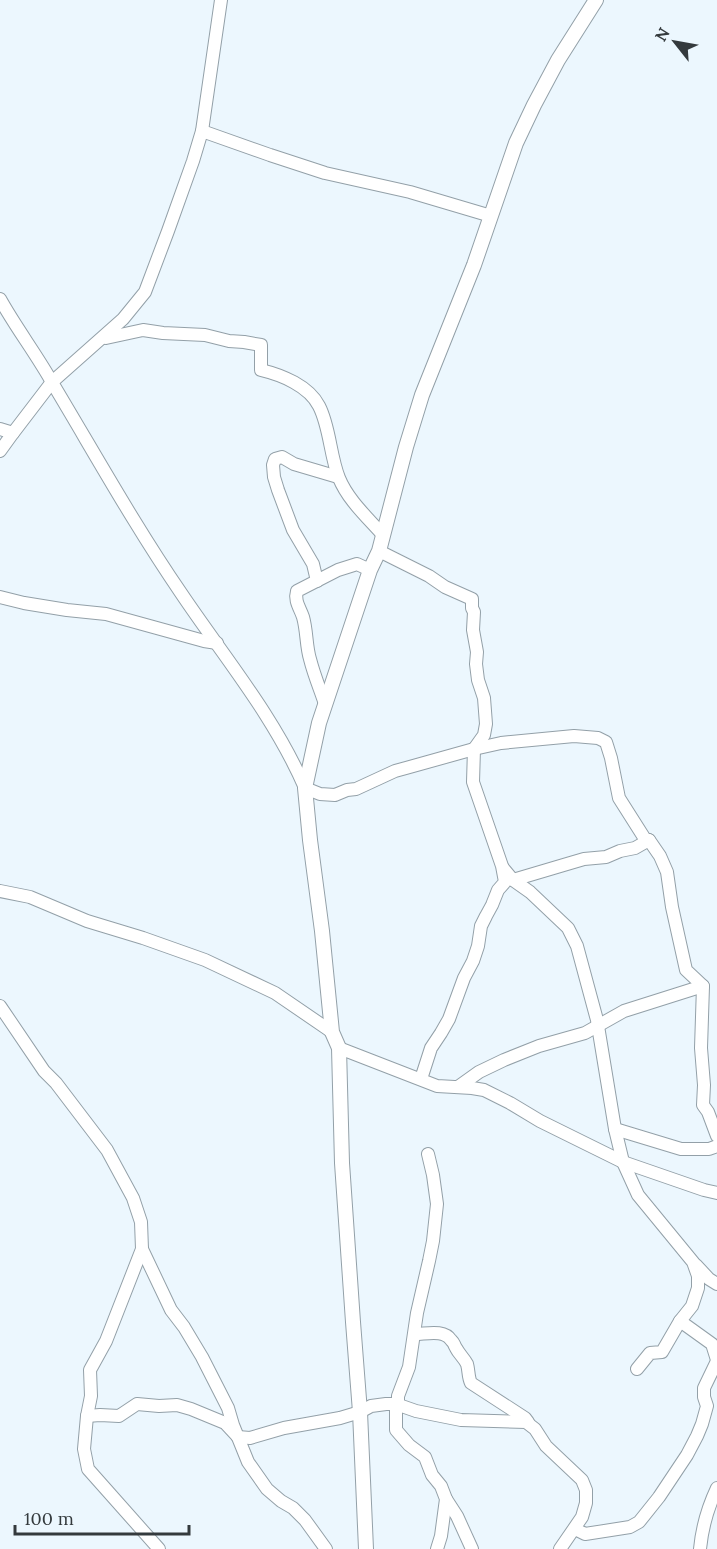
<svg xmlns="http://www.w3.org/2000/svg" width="717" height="1549" font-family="Lora,serif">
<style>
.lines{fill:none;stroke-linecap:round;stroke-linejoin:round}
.minor-casing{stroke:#93a0a8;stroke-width:14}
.tertiary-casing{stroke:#93a0a8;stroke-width:16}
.minor{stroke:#fff;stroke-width:12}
.tertiary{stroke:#fff;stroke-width:14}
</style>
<rect width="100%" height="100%" fill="#ecf7fe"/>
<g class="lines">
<!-- minor casing -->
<g class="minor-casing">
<g id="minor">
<path d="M202,131L270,155L325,173L410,192L491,216"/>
<path d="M0,299C16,328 37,355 53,384C95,454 135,526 181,593C224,657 274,716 305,788L320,794L335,795L347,790L356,789L395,771L406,768L474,749L501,743L574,736L598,738L606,742L611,758L619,798L645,839L649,840L660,856L667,872L672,907L686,970L703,986L701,1048L704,1085L703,1105L708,1112L717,1136"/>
<path d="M106,338L143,330L163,333L205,335L229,341L244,342L261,345V370C282,375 309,386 319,406C330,427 330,456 339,478C348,500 367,517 382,534"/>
<path d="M0,429L13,433L52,382L123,319L145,292L168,231L193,161L202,131L221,0"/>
<path d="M0,451L13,433"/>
<path d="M379,551L429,576L445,587L472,599V608L474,612L473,630L477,652L476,664L478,680L484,698L486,724L484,735L474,749L473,782L502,866L505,882L498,890L492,905L486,916L481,926L478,946L473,961L464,978L449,1019L441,1033L431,1048L421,1079"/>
<path d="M317,581L313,564L293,530L278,490L274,477L273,465L275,459L282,457L294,464L338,477"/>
<path d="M0,597L24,603L67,610L106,614L204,641L217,643"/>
<path d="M325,704C320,689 314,675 310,659C306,646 307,631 303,617C300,608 294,601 297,591L338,570L357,564L370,570"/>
<path d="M503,868L513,880L530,892L568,928L577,946L597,1020L615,1129L623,1162L638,1195L693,1262L698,1276V1288L692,1306L680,1321L662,1352L650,1353L637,1369"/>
<path d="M513,880L567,864L584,859L606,857L620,851L635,848L649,840"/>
<path d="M0,891L30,897L87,921L143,938L205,960L275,993L332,1032"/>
<path d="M0,1006L44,1071L56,1083L107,1150L133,1198L141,1222L142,1249L171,1310L184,1327L202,1357L228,1408L233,1425L248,1462L267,1489L281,1501L293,1508L305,1520L326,1549"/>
<path d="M339,1048L437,1086L472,1088L484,1090L510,1103L540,1121L623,1162L704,1190L717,1193"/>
<path d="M458,1087L479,1072L504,1060L539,1046L585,1033L624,1011L703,986"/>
<path d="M615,1129L681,1149H709L717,1146"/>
<path d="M428,1154L433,1175L437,1204L433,1241L429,1261L417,1313L409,1367L398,1396V1401L396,1404V1430L409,1445L425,1457L432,1475L441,1486L446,1499L441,1536L437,1549"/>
<path d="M142,1249L106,1341L90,1370L91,1396L87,1416L84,1449L88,1469L159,1549"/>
<path d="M696,1265L709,1279L717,1284"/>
<path d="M680,1321L712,1344L717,1360"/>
<path d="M415,1334C426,1334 444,1329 451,1340C455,1344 453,1343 456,1348C459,1354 464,1358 467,1364C469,1371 468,1377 471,1383L525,1418L528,1422"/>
<path d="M87,1416L100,1415L119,1416L137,1404L159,1406L177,1405L191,1409L225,1423L238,1437L250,1438L284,1428L340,1418L360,1412L371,1406L386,1404H396L416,1411L461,1420L526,1422L535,1429L546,1446L582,1480L586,1490V1503L582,1517L560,1549"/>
<path d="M446,1499L457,1516L472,1549"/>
<path d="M575,1529L585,1534L630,1527L639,1522L659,1497L687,1455L697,1436L702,1424L707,1406L704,1397V1388L717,1361"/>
<path d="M700,1549C702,1528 708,1507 717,1488"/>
</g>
</g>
<!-- tertiary casing -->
<g class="tertiary-casing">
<path id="tertiary" d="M366,1549L360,1412L353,1322L342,1163L339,1048L332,1032L322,931L310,840L305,788L319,723L370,570L379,551L406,447L422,395L474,265L516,143L534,105L558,60L596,0"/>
</g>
<!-- minor -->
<use href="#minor" class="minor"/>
<!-- tertiary -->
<use href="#tertiary" class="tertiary"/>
</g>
<!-- north arrow -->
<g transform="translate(675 42) rotate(301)" stroke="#ecf7fe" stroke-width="4.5" paint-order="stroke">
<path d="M0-4.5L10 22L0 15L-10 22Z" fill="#343a3d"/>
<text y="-9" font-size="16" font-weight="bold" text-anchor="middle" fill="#343a3d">N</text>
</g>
<!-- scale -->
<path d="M15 1525v9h174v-9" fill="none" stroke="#343a3d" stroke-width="3"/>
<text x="24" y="1525" font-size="18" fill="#343a3d" stroke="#ecf7fe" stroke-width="4.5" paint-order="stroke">100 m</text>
</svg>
